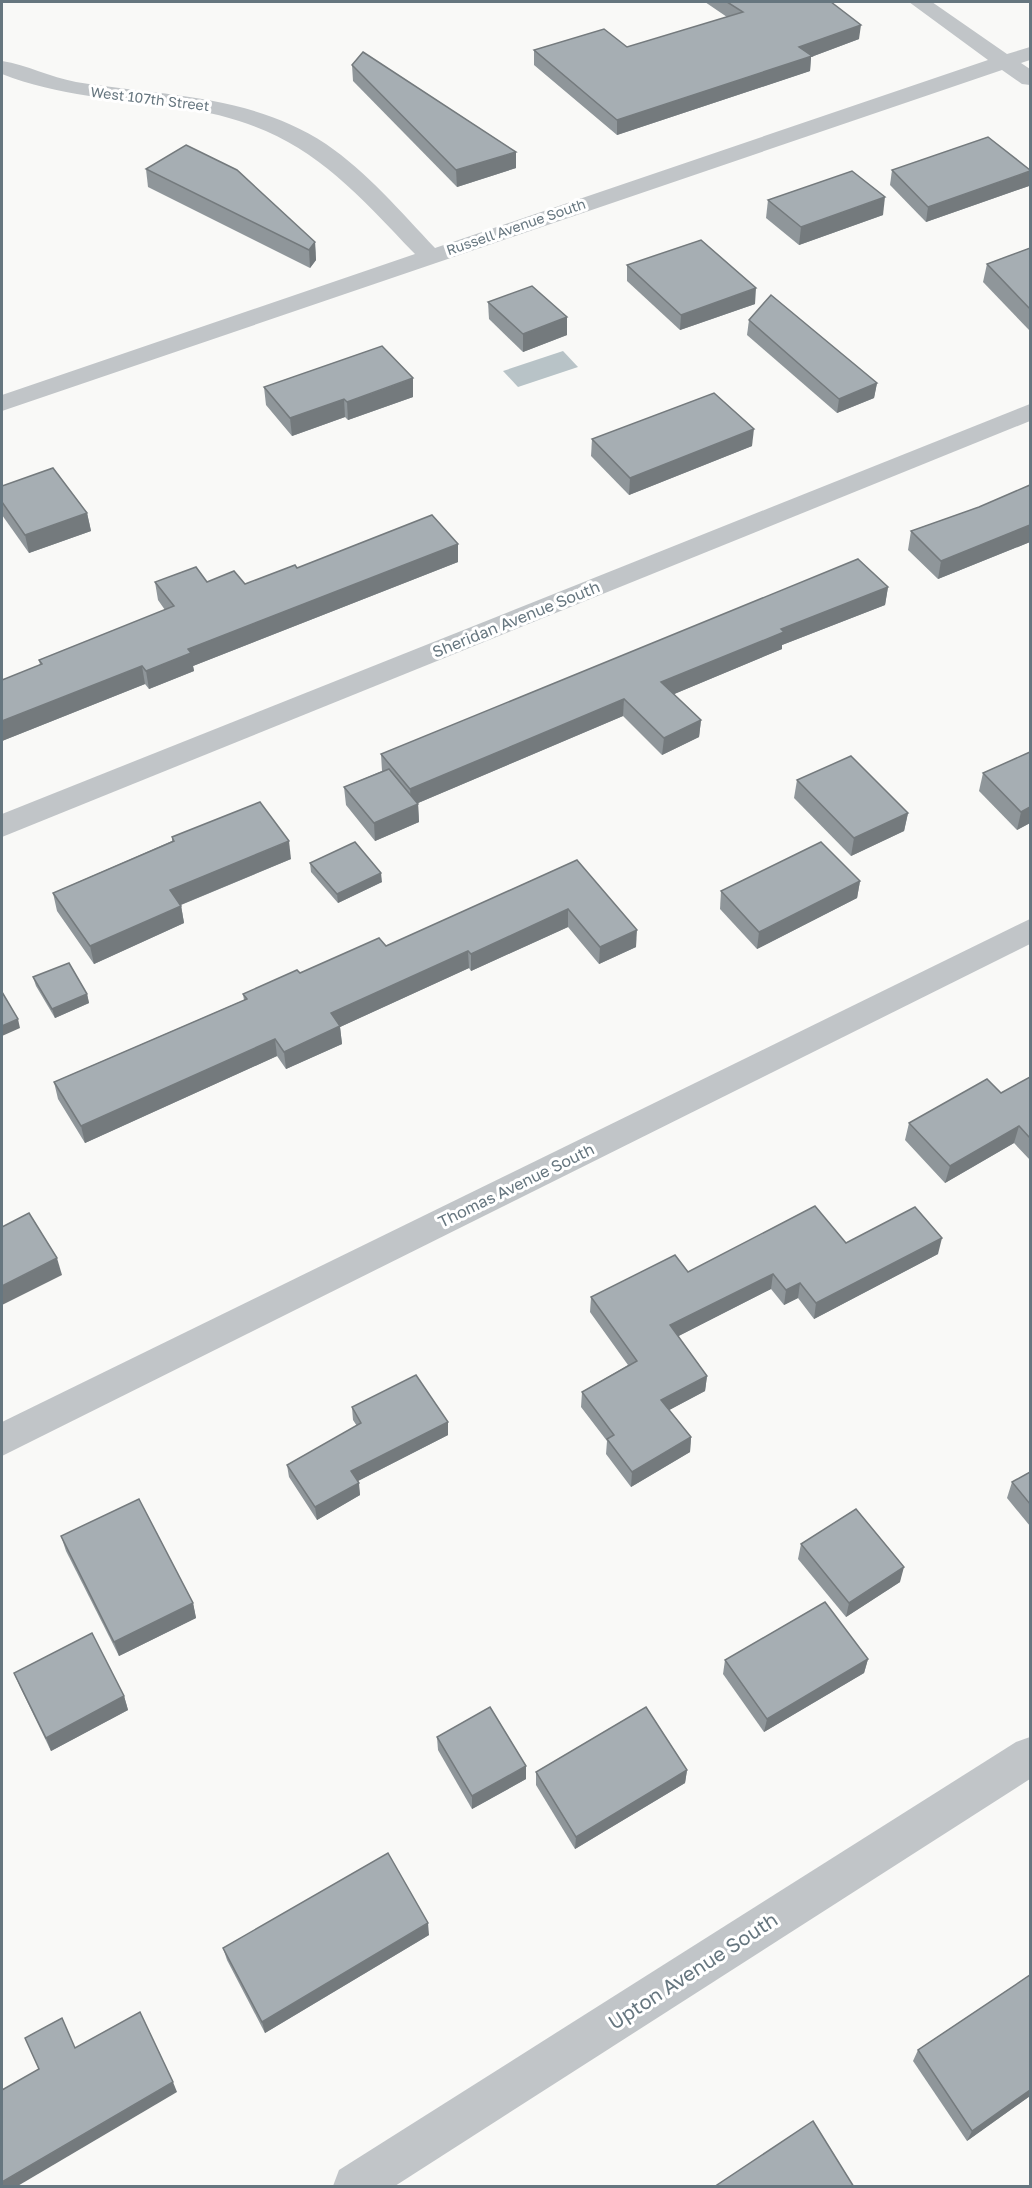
<svg xmlns="http://www.w3.org/2000/svg" width="1032" height="2188" font-family="'Golos Text',sans-serif">
<style>
.water{fill:#b8c3c7}
.lines{fill:none;stroke-linecap:round;stroke-linejoin:round}
.minor{fill:#c1c5c8;fill-rule:evenodd}
.wall{fill:#8f969a}
.shaded-wall{fill:#747a7d}
.building{fill:#a6aeb3;stroke:#747a7d;stroke-width:1.5}
.labels{text-anchor:middle;stroke-width:6;stroke-linejoin:round;paint-order:stroke}
.far-street-label{font-size:14px;fill:#66767f;stroke:#fff}
.street-label{font-size:16px;fill:#66767f;stroke:#fff}
.near-street-label{font-size:20px;fill:#66767f;stroke:#fff}
</style>
<rect width="100%" height="100%" fill="#f9f9f7"/>
<!-- water -->
<path class="water" d="M563,351L578,367L518,387L503,371Z"/>
<g class="lines">
<!-- minor -->
<g class="minor">
<path d="M909,2H932L1007,54L1030,47V60L1021,63L1030,69V85L1022,84L1002,70L2,411V395L415,254C337,172 295,124 176,107C117,99 58,96 2,74V61C27,65 50,77 76,82C161,96 251,94 326,144C367,172 401,212 435,248L988,60Z"/>
<path d="M1030,404V421L2,837V814Z"/>
<path d="M1030,919V944L2,1456V1422Z"/>
<path d="M1030,1737V1779L395,2186H333L339,2170L1016,1742Z"/>
</g>
</g>
<!-- wall -->
<g class="wall">
<path d="M705,2H831L859,39L811,57L810,71L617,135L534,65V50L627,47L727,17Z"/>
<path d="M352,65L516,168L457,187L353,81Z"/>
<path d="M146,169L315,242L316,260L310,268L148,187Z"/>
<path d="M892,170L1029,186L926,222L890,185Z"/>
<path d="M768,200L883,215L799,245L766,218Z"/>
<path d="M1030,248V331L983,282L987,264Z"/>
<path d="M627,265L755,304L680,330L627,281Z"/>
<path d="M488,302L567,317V335L523,352L489,319Z"/>
<path d="M749,320L877,383L874,398L837,413L747,335Z"/>
<path d="M264,387L413,397L348,420L345,417L292,436L266,405Z"/>
<path d="M592,439L752,446L629,495L591,456Z"/>
<path d="M1030,485V542L938,579L908,550L911,531L979,507Z"/>
<path d="M2,486L87,513L91,531L29,553L2,515Z"/>
<path d="M458,544V562L193,666L194,671L149,689L145,684L2,741V680L40,665L39,660L165,610L158,600L155,582H207L245,584L297,568Z"/>
<path d="M888,587L885,605L782,645V649L674,694L701,720L699,737L662,755L623,716L418,803L419,822L375,841L346,805L344,787L382,771L381,754Z"/>
<path d="M1030,752V823L1017,830L979,791L983,773Z"/>
<path d="M797,780L908,813L904,831L851,856L794,798Z"/>
<path d="M172,837L291,859L181,905L184,923L94,964L57,911L53,893L172,841Z"/>
<path d="M577,860L636,947L599,964L568,927L471,971L469,968L340,1027L342,1044L286,1069L277,1056L85,1143L58,1099L54,1082L244,1000L243,994L300,973L386,946Z"/>
<path d="M310,863L382,882L338,903L311,872Z"/>
<path d="M860,881L857,898L757,949L720,909L721,891Z"/>
<path d="M33,977L87,994L89,1003L55,1018L36,986Z"/>
<path d="M1030,1077V1160L1014,1143L945,1183L905,1140L909,1123L1001,1093Z"/>
<path d="M938,1254L814,1319L798,1298L784,1305L771,1289L678,1336L707,1376L705,1391L669,1410L691,1437L690,1452L631,1487L606,1454L607,1441L581,1407L582,1392L628,1365L590,1312L591,1297L688,1272Z"/>
<path d="M352,1407L448,1422V1435L358,1481L360,1495L317,1520L289,1477L287,1465L357,1426L353,1420Z"/>
<path d="M1030,1472V1526L1007,1498L1012,1482Z"/>
<path d="M61,1536L193,1603L196,1618L119,1656L66,1551Z"/>
<path d="M801,1544L900,1582L846,1617L798,1559Z"/>
<path d="M868,1659L864,1673L764,1732L723,1674L725,1660Z"/>
<path d="M14,1673L124,1696L128,1710L51,1751L20,1687Z"/>
<path d="M437,1737L526,1779L472,1809L438,1750Z"/>
<path d="M687,1770L685,1783L575,1849L536,1785V1772Z"/>
<path d="M429,1935L265,2033L227,1960L223,1948Z"/>
<path d="M1030,1975V2096L967,2141L913,2061L918,2050Z"/>
</g>
<!-- shaded-wall -->
<g class="shaded-wall">
<path d="M861,25L859,39L811,57L810,71L617,135V120L799,47Z"/>
<path d="M516,152V168L457,187L456,170Z"/>
<path d="M1030,171L1029,186L926,222L928,207Z"/>
<path d="M885,197L883,215L799,245L801,227Z"/>
<path d="M315,242L316,260L310,268L309,250Z"/>
<path d="M756,288L755,304L680,330L681,315Z"/>
<path d="M567,317V335L523,352V334Z"/>
<path d="M413,378V397L348,420L347,402Z"/>
<path d="M877,383L874,398L837,413L839,399Z"/>
<path d="M344,399L345,417L292,436L290,418Z"/>
<path d="M754,429L752,446L629,495L630,478Z"/>
<path d="M87,513L91,531L29,553L25,535Z"/>
<path d="M1030,525V542L938,579L941,561Z"/>
<path d="M458,544V562L193,666L194,671L149,689L146,671L188,649Z"/>
<path d="M888,587L885,605L782,645V649L660,700L661,682L781,629Z"/>
<path d="M142,666L145,684L2,741V721Z"/>
<path d="M624,699L623,716L411,806L410,789Z"/>
<path d="M701,720L699,737L662,755L664,738Z"/>
<path d="M418,804L419,822L375,841L374,823Z"/>
<path d="M1030,807V823L1017,830L1021,812Z"/>
<path d="M908,813L904,831L851,856L854,838Z"/>
<path d="M289,841L291,859L173,908L170,890Z"/>
<path d="M381,873L382,882L338,903L337,894Z"/>
<path d="M860,881L857,898L757,949L759,932Z"/>
<path d="M181,906L184,923L94,964L90,946Z"/>
<path d="M568,909V927L471,971V954Z"/>
<path d="M637,930L636,947L599,964L600,947Z"/>
<path d="M468,951L469,968L340,1027L342,1044L286,1069L284,1052L331,1013Z"/>
<path d="M87,994L89,1003L55,1018L52,1009Z"/>
<path d="M18,1019L20,1028L2,1036V1026Z"/>
<path d="M275,1039L277,1056L85,1143L81,1126Z"/>
<path d="M1019,1126L1014,1143L945,1183L950,1166Z"/>
<path d="M942,1238L938,1254L814,1319L816,1303Z"/>
<path d="M57,1258L62,1275L2,1305V1286Z"/>
<path d="M773,1274L771,1289L669,1341L670,1325Z"/>
<path d="M800,1283L798,1298L784,1305L786,1290Z"/>
<path d="M707,1376L705,1391L660,1415L661,1400Z"/>
<path d="M448,1422V1435L352,1484L351,1471Z"/>
<path d="M691,1437L690,1452L631,1487L632,1472Z"/>
<path d="M359,1483L360,1495L317,1520L315,1507Z"/>
<path d="M904,1567L900,1582L846,1617L849,1603Z"/>
<path d="M193,1603L196,1618L119,1656L114,1642Z"/>
<path d="M868,1659L864,1673L764,1732L767,1719Z"/>
<path d="M124,1696L128,1710L51,1751L46,1738Z"/>
<path d="M526,1766V1779L472,1809V1796Z"/>
<path d="M687,1770L685,1783L575,1849L576,1837Z"/>
<path d="M428,1923L429,1935L265,2033L262,2022Z"/>
<path d="M173,2082L177,2092L16,2187H2V2182Z"/>
<path d="M1030,2090V2096L967,2141L972,2131Z"/>
</g>
<!-- building -->
<g class="building">
<path d="M727,2H831L861,25L799,47L812,56L617,120L534,50L604,29L627,47L743,12Z"/>
<path d="M363,52L516,152L456,170L352,65Z"/>
<path d="M988,137L1030,170V171L928,207L892,170Z"/>
<path d="M186,145L237,170L315,242L309,250L146,169Z"/>
<path d="M852,171L885,197L801,227L768,200Z"/>
<path d="M701,240L756,288L681,315L627,265Z"/>
<path d="M1030,248V309L987,264Z"/>
<path d="M532,286L567,317L523,334L488,302Z"/>
<path d="M771,295L877,383L839,399L749,320Z"/>
<path d="M382,346L413,378L347,402L344,399L290,418L264,387Z"/>
<path d="M714,393L754,429L630,478L592,439Z"/>
<path d="M53,468L87,513L25,535L2,502V486Z"/>
<path d="M1030,485V525L941,561L911,531L979,507Z"/>
<path d="M432,515L458,544L188,649L191,653L146,671L142,666L2,721V680L42,664L39,660L174,606L155,582L196,567L207,582L234,571L245,584L295,565L297,568Z"/>
<path d="M858,559L888,587L781,629L784,632L661,682L701,720L664,738L624,699L410,789L381,754Z"/>
<path d="M1030,752V807L1021,812L983,773Z"/>
<path d="M851,756L908,813L854,838L797,780Z"/>
<path d="M389,769L418,804L374,823L344,787Z"/>
<path d="M260,802L289,841L170,890L181,906L90,946L53,893L174,841L172,837Z"/>
<path d="M355,842L381,873L337,894L310,863Z"/>
<path d="M821,842L860,881L759,932L721,891Z"/>
<path d="M577,860L637,930L600,947L568,909L471,954L468,951L331,1013L340,1026L284,1052L275,1039L81,1126L54,1082L247,999L243,994L297,970L300,973L379,938L386,946Z"/>
<path d="M69,963L87,994L52,1009L33,977Z"/>
<path d="M2,992L18,1019L2,1026Z"/>
<path d="M1030,1077V1138L1019,1126L950,1166L909,1123L987,1079L1001,1093Z"/>
<path d="M815,1206L846,1243L915,1207L942,1238L816,1303L800,1283L786,1290L773,1274L670,1325L707,1376L661,1400L691,1437L632,1472L607,1439L614,1435L582,1392L637,1361L591,1297L675,1255L688,1272Z"/>
<path d="M29,1213L57,1258L2,1286V1227Z"/>
<path d="M416,1375L448,1422L351,1471L359,1483L315,1507L287,1465L361,1423L352,1407Z"/>
<path d="M1030,1472V1504L1012,1482Z"/>
<path d="M139,1499L193,1603L114,1642L61,1536Z"/>
<path d="M856,1509L904,1567L849,1603L801,1544Z"/>
<path d="M825,1602L868,1659L767,1719L725,1660Z"/>
<path d="M92,1633L124,1696L46,1738L14,1673Z"/>
<path d="M490,1707L526,1766L472,1796L437,1737Z"/>
<path d="M646,1707L687,1770L576,1837L536,1772Z"/>
<path d="M388,1853L428,1923L262,2022L223,1948Z"/>
<path d="M1030,1975V2090L972,2131L918,2050Z"/>
<path d="M140,2012L173,2082L2,2182V2090L39,2069L25,2038L62,2018L75,2048Z"/>
<path d="M813,2121L854,2187H714Z"/>
</g>
<g class="labels">
<!-- far-street labels -->
<g class="far-street-label">
<text transform="translate(150 99) rotate(7)" y="5">West 107th Street</text>
<text transform="translate(516 227) rotate(-19)" y="5">Russell Avenue South</text>
</g>
<!-- street labels -->
<g class="street-label">
<text transform="translate(516 619) rotate(-22)" y="6">Sheridan Avenue South</text>
<text transform="translate(516 1185) rotate(-26)" y="6">Thomas Avenue South</text>
</g>
<!-- near-street labels -->
<g class="near-street-label">
<text transform="translate(693 1971) rotate(-33)" y="7">Upton Avenue South</text>
</g>
</g>
<!-- border -->
<rect width="1032" height="2188" fill="none" stroke="#66767f" stroke-width="6"/>
</svg>
